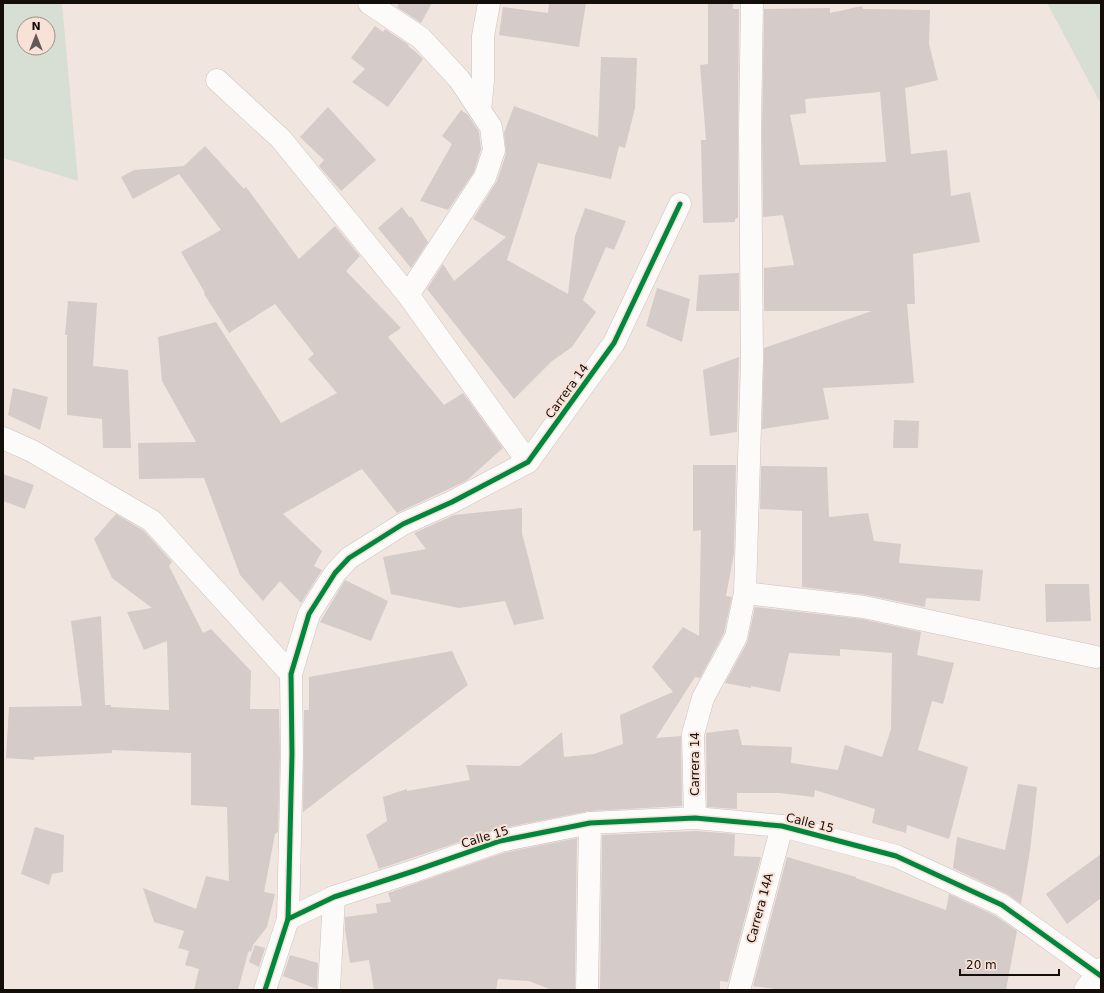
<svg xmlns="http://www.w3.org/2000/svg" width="1104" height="993" font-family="'DejaVu Sans',sans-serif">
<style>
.green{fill:#d7ded3;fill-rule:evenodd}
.building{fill:#d5cbc8;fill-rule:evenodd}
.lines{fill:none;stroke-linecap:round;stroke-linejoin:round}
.street-casing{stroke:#ccc3be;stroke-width:23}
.street{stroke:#fdfbfa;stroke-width:22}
.cycleway-casing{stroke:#f8e2d7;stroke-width:8}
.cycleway{stroke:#00873e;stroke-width:5}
.labels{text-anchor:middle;stroke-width:4;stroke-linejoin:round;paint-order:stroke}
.street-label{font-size:12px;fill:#140e0a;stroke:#f8e2d7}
</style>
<rect width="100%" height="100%" fill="#f0e5df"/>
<!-- green -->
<g class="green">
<path d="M3,3H62L78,181L3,158ZM24,24H48V48H24Z"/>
<path d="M1047,3H1101V104Z"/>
</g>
<!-- building -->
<g class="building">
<path d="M399,3H432L421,23L397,7Z"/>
<path d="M549,3H586L579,47L499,35L503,7L548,13Z"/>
<path d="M708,3H733V9H739L738,131V218L735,219V222L703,223L701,140H706L700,65L708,64Z"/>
<path d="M862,6L863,9L930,10L929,44L938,80L905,88L911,154L947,150L951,196L970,192L980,242L913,254L915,304H907L914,383L823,388L829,419L762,429L764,348L872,311H764V268L794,265L783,215L763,217L762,131L764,9L830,8V13ZM880,92L886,162L800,165L790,115L806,113L805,99Z"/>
<path d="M375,26L383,32L385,29L409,45L408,46L417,53L423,59L388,107L352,82L365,69L351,58Z"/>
<path d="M601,57L637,58L635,108L625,148L619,146L611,179L538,163L507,260L568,294L575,236L585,208L626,221L614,250L606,247L583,300L596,312L572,347L552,361L514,399L427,289L443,264L454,281L506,237L473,219L497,181L506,154L504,133L514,106L598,137Z"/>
<path d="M328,107L376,160L341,191L319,166L324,160L300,137Z"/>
<path d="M461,110L468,115L479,132L481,149L474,172L448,210L420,201L452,144L442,136Z"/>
<path d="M205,146L244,189L246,187L299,259L335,226L360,256L346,271L401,328L388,337L444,405L463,393L503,448L466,481L397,513L362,469L283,514L322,551L314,566L322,570L301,603L280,581L263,601L240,575L204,478L139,479L138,443L196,442L162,381L158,337L216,322L281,423L337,393L308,359L314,354L275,304L229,333L204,294L205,293L181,252L221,230L179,174L133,199L121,177L134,170L184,166Z"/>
<path d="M402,207L410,218L411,216L428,242L411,268L378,228Z"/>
<path d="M739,273V311H696L699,275Z"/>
<path d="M657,288L690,299L682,342L646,326Z"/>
<path d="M68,301L97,303L93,366L128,370L131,448H103L102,419L67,415V335H65Z"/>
<path d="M739,357L737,432L710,436L703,370Z"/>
<path d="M13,388L48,397L40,430L8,415Z"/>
<path d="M894,420L919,421L918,448H893Z"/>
<path d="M693,465H736L734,553L726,596L732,597L724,633L700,678L695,677L656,738L681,736L682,806L589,811L498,829L379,869L366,835L387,821L383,797L407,789V791L470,780L466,765L520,766L562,732L564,757L594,754L623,744L620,715L673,692L652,667L683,627L699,636L701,530L693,531Z"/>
<path d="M761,466L827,467L829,517L868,513L874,541L901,544L899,563L983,570L980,601L926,598L925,607L867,595L802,587V511L760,509Z"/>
<path d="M3,474L34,485L25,509L3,501Z"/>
<path d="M522,508V533L544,619L514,625L505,601L459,608L391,594L383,557L426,549L414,533L454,515Z"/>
<path d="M116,514L144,531L172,562L169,566L203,633L211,629L251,671L250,709H279L280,754L278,832L275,834L264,892L275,894L267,927L253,945L251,952L249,951L248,953L238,990H194L199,969L185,965L189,951L178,948L184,931L154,922L143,888L196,909L206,876L229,881L227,807L191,805V753L112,750V753L34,757V760L6,758L9,707L82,706L71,621L101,616L105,705H111V707L169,710L167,641L144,650L127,612L152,608L112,578L94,539Z"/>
<path d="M345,580L388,601L371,641L320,622Z"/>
<path d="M1045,584H1089L1091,621L1046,622Z"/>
<path d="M755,607L862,619L921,632L917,655L954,663L943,704L932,701L918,750L968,767L949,839L907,825L906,833L872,823L875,809L815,790L814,797L779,793H737V809L707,807L706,733L738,729L742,745L792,747L791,763L838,770L845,745L882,757L891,729L892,653L840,649V656L789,653L780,692L751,686V688L725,683L747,643Z"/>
<path d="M452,651L468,685L303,812L304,710H309V677Z"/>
<path d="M1018,784L1037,787L1030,851L1021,904L1007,894L953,868L957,837L1005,850Z"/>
<path d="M35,827L64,835L63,872L52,874L49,885L21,874Z"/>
<path d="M695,831L735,834L734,856L761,857L728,982L720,981V990H600L602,835Z"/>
<path d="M577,838L575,990H552L529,981L498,979L496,990H374L369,960L350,963L345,929V917L377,913L376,904L391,902L388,893L503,853Z"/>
<path d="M1101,854V898L1067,924L1046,894Z"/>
<path d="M787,857L856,877V878L946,910L949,894L996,916L1017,931L1006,990H784L753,986Z"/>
<path d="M255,945L265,948L259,967L249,962Z"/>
<path d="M290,955L318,963L317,989L283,976Z"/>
</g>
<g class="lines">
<!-- street casing -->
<g class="street-casing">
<g id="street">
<path d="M369,3L421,38L459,79L491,127L494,150L485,177L408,295"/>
<path d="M217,80L281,139L408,295L528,462"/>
<path d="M480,110L483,81V36L489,3"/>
<path d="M3,438L32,451L152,521L291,674"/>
<path d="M745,593L864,607L1096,657"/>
<path d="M695,818L693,734L703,698L736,637L745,593L752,360L750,131L752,3"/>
<path d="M288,919L334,897L414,871L500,841L590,823L695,818L782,826L896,856L1002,905L1101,976"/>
<path d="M265,990L288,919L292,754L291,674L309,614L335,573L349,558L403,524L452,502L528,462L614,343L680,204"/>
<path d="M329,990L334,897"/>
<path d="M587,990L590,823"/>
<path d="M739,990L782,826"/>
<path d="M1085,990L1101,969"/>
</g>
</g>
<!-- street -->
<use href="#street" class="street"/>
<!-- cycleway casing -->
<g class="cycleway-casing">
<g id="cycleway">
<path d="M288,919L334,897L414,871L500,841L590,823L695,818L782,826L896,856L1002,905L1101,976"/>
<path d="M265,990L288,919L292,754L291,674L309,614L335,573L349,558L403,524L452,502L528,462L614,343L680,204"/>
</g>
</g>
<!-- cycleway -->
<use href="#cycleway" class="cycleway"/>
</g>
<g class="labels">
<!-- street labels -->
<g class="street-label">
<text transform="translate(567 391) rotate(-54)" y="4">Carrera 14</text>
<text transform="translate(695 764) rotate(-90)" y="4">Carrera 14</text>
<text transform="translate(810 823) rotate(14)" y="4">Calle 15</text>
<text transform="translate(485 837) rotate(-17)" y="4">Calle 15</text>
<text transform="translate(760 908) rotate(-75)" y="4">Carrera 14A</text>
</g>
</g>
<!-- border -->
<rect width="1104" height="993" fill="none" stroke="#140e0a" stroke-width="8"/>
<!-- north arrow -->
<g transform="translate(36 36)"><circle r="19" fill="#f8e2d7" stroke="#9d8d85"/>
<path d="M0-3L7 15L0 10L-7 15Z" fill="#615955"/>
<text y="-6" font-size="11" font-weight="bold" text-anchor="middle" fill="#140e0a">N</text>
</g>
<!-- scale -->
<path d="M960 969v6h99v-6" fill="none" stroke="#140e0a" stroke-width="2"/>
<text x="966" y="969" font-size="12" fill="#140e0a" stroke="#f8e2d7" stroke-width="3" paint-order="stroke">20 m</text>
</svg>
